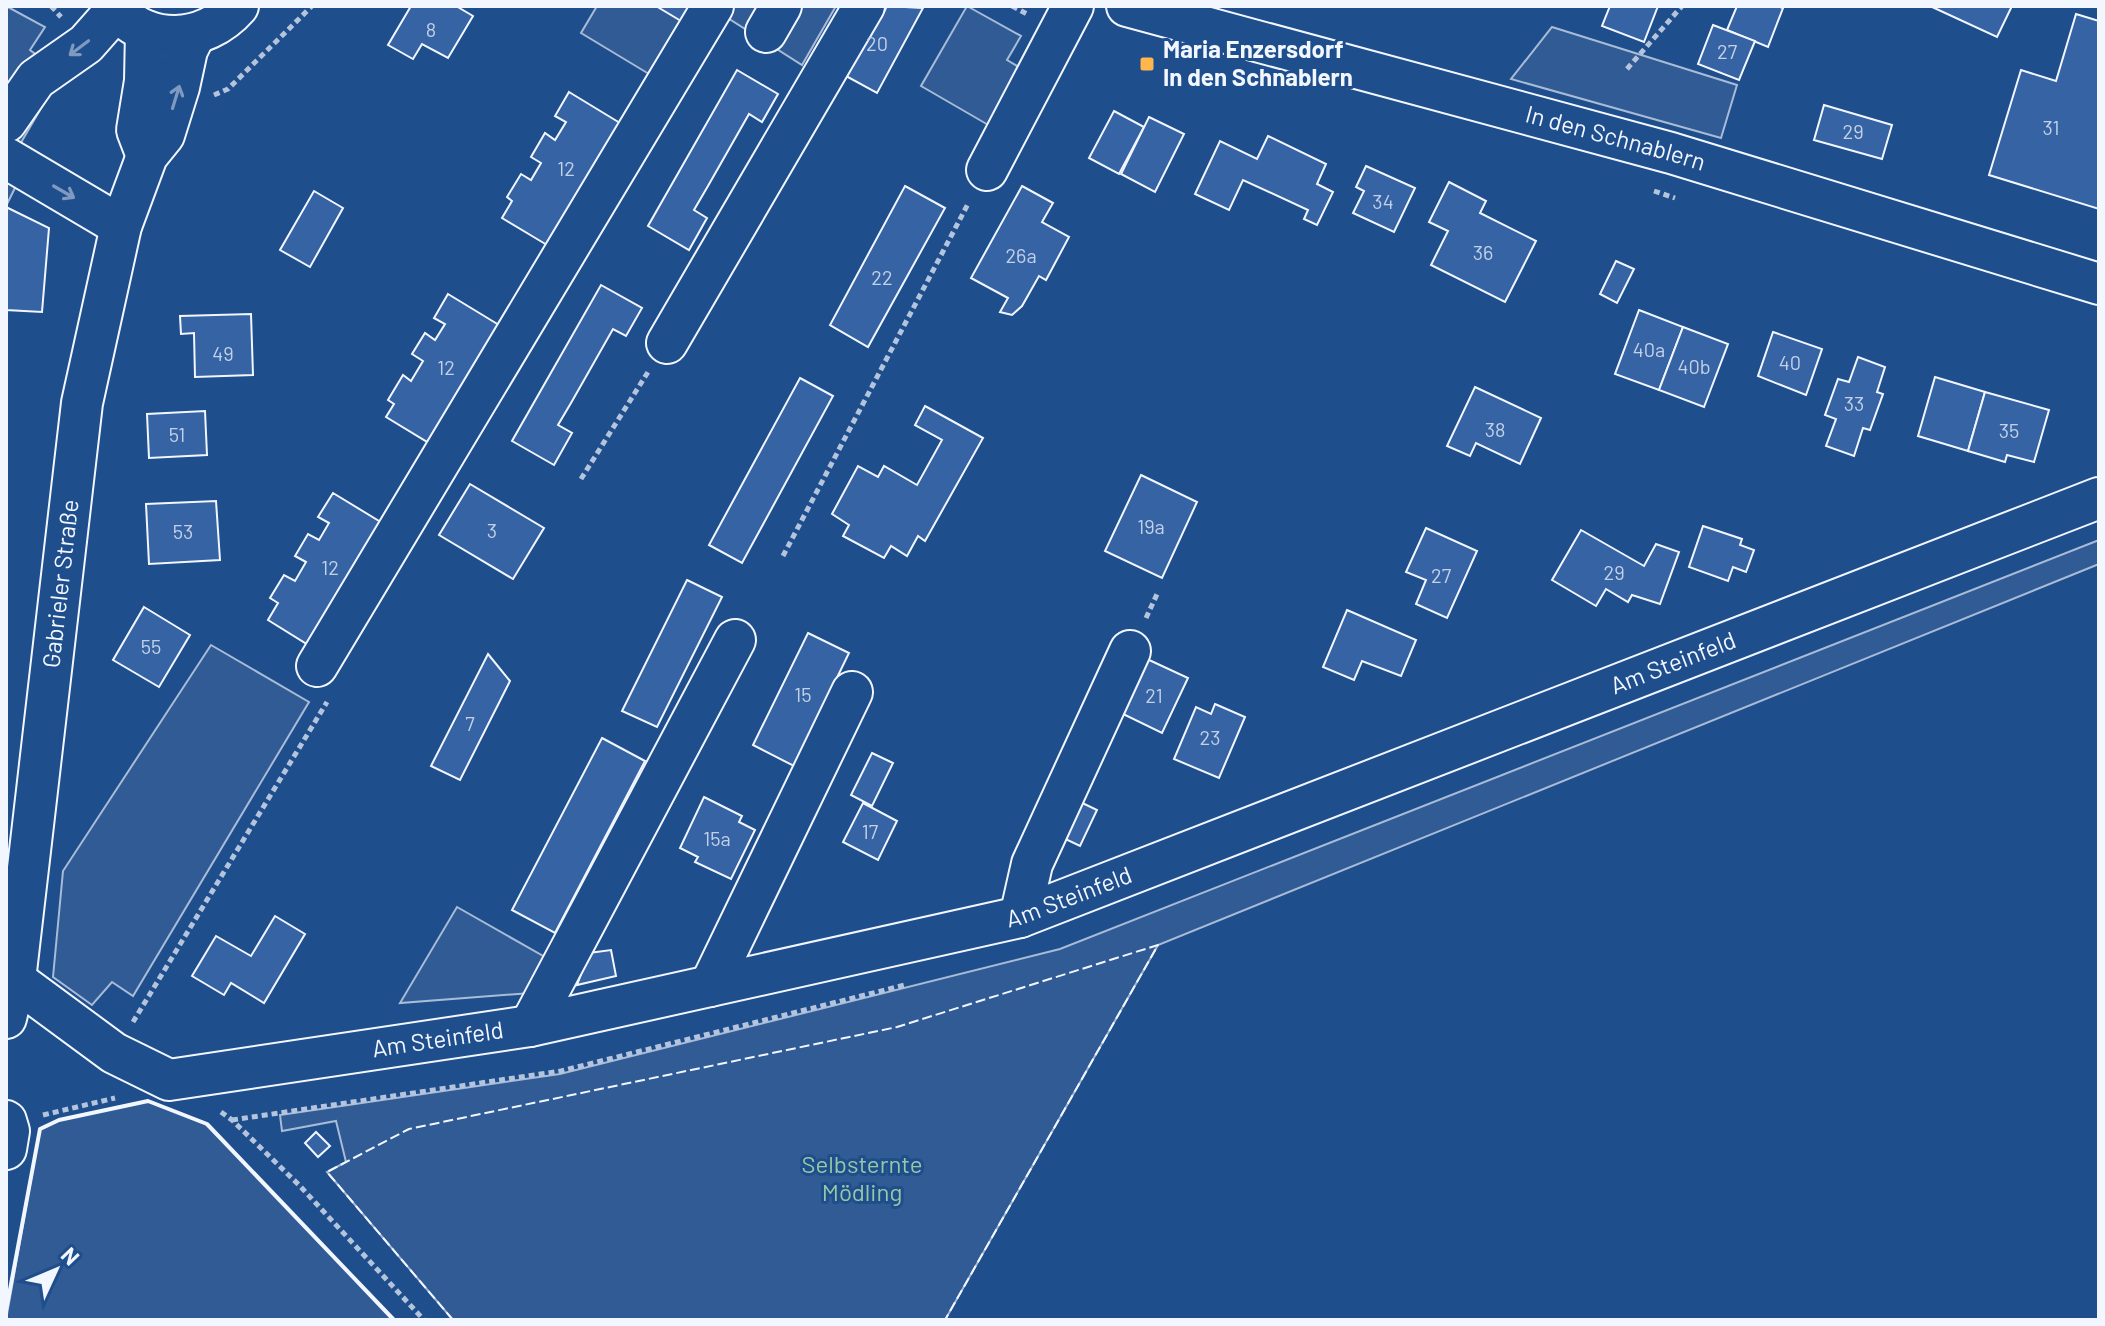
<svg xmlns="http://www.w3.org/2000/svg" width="2105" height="1326" font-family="Barlow,sans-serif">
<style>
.built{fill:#305b95;stroke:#a8bbd7;stroke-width:2}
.building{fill:#3563a3;stroke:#f2f6ff;stroke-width:2}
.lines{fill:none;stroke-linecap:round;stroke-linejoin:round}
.minor-casing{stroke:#f2f6ff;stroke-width:44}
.path{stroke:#b3c4dc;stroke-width:5;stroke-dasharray:6 4;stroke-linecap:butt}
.minor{stroke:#1f4e8c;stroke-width:40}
.fence{stroke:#f2f6ff;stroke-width:2;stroke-dasharray:10 4;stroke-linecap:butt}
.wall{stroke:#f2f6ff;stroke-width:4}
.oneway{stroke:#7e9ac0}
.poi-dot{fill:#ffb74d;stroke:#1f4e8c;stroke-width:3}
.labels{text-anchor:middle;stroke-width:6;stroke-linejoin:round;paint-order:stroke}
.number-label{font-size:20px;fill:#c3d1e8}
.poi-label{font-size:24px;font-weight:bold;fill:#f2f6ff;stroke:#1f4e8c;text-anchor:start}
.street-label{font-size:24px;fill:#f2f6ff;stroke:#1f4e8c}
.park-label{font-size:24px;fill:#97c8a6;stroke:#1f4e8c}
</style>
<rect width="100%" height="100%" fill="#1f4e8c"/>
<!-- built -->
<g class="built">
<path d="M6,6L45,27L30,50L61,74L19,146L20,178L6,206Z"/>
<path d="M597,6H697L654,77L581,33Z"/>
<path d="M729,6H836L802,65L723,15Z"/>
<path d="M967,6L1021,36L1007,60L1029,73L997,130L921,86Z"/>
<path d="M1552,27L1737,85L1721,138L1511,79Z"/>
<path d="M2099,540V564L1158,945L945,1320H453L327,1172L346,1162L336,1121L282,1131L280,1115L560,1074L1060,949Z"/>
<path d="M211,645L309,702L133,996L112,982L92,1005L53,977L63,871Z"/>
<path d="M457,907L552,961L531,993L400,1003Z"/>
<path d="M148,1101L207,1124L394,1320H6L40,1129L59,1120Z"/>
</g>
<!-- building -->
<g class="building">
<path d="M411,6H456L473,16L448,58L422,44L413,59L388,45Z"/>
<path d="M656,6H697L686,24Z"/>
<path d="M887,6L923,8L877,93L835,70L868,12L881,18Z"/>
<path d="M1610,6H1658L1644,42L1602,26Z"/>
<path d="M1737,6H1777L1783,8L1768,47L1727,30Z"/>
<path d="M1930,6H2012L1997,37Z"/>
<path d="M2076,14L2099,21V209L1989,175L2021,70L2056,81Z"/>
<path d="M1713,25L1755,41L1739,80L1698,64Z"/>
<path d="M737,70L778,94L762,122L749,114L708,186L694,210L707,218L689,250L648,226Z"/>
<path d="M569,92L620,123L547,245L502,218L512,201L507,197L521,174L531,180L541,163L531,157L545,133L555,140L566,122L555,116Z"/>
<path d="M1824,105L1892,125L1882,159L1814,140Z"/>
<path d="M1114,111L1144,127L1119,174L1089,158Z"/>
<path d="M1149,117L1184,134L1155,192L1121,174Z"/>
<path d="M1268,136L1326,164L1317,184L1333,192L1317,225L1304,219L1308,210L1243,180L1229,210L1195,194L1220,141L1257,159Z"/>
<path d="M1366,166L1415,188L1394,232L1353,213L1364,191L1356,187Z"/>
<path d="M1449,182L1486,201L1480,213L1536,241L1505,302L1431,265L1448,231L1429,222Z"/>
<path d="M905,186L945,208L868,347L830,325Z"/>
<path d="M1022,186L1053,203L1042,222L1069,237L1046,280L1039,276L1022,306L1012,315L1000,312L1008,298L971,278Z"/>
<path d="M314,191L343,208L310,267L280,250Z"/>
<path d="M6,207L49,228L42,312L6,310Z"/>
<path d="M1616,261L1634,269L1617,303L1600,294Z"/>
<path d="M601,285L642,308L626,336L613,329L571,403L558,425L572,433L554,465L512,441Z"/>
<path d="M448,294L499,325L429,443L386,417L394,404L388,400L403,375L411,381L423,361L412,354L425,333L435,340L445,324L434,318Z"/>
<path d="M1639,310L1683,327L1659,390L1615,374Z"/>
<path d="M251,314L253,375L195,377L194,333L181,334L180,316Z"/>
<path d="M1683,327L1728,344L1704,407L1659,390Z"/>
<path d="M1773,332L1822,349L1806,395L1758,376Z"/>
<path d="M1858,357L1885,367L1877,392L1883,394L1870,430L1863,428L1854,456L1826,446L1836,419L1825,415L1838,379L1849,382Z"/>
<path d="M1935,377L1985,392L1968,451L1918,436Z"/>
<path d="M800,378L833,396L742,563L709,545Z"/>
<path d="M1475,387L1541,418L1520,464L1476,443L1470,456L1447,446Z"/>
<path d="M1985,392L2049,410L2034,462L2007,455L2005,462L1968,451Z"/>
<path d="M925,406L983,438L925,541L918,536L907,556L891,546L884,558L843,536L849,525L832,514L858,466L878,477L884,466L917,485L942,440L915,425Z"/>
<path d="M205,411L207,455L149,458L147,414Z"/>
<path d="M1141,475L1197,502L1162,578L1105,551Z"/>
<path d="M470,484L544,528L513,579L439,535Z"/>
<path d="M333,493L384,524L310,646L268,620L278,603L270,598L284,575L295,581L306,562L295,556L308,534L319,540L329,523L318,517Z"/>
<path d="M216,501L220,560L149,564L146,504Z"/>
<path d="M1703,526L1742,539L1740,545L1754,550L1746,572L1733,567L1728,581L1689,567Z"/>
<path d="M1426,528L1477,551L1447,618L1416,604L1426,580L1406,572Z"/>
<path d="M1581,530L1644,566L1656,544L1679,552L1660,604L1632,595L1628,602L1606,589L1596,606L1552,580Z"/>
<path d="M687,580L722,597L657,727L622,711Z"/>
<path d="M144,607L190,635L159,687L113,660Z"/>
<path d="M1347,610L1416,640L1401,676L1362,661L1354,680L1323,667Z"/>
<path d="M808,633L849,653L794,766L753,745Z"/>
<path d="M488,654L510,681L460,780L431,766Z"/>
<path d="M1147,659L1188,678L1162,733L1121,713Z"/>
<path d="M1215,704L1245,717L1219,778L1174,759L1196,707L1211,714Z"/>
<path d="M602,738L645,761L555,933L512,910Z"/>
<path d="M872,753L893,763L872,806L851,795Z"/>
<path d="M704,797L742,816L739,822L755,830L731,879L695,862L698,857L680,848Z"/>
<path d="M1074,799L1097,810L1080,846L1057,835Z"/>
<path d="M863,803L897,821L878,860L843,842Z"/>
<path d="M275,916L305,934L264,1003L231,983L224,995L192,976L216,936L251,956Z"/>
<path d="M611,950L616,976L577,985L589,953Z"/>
<path d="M316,1132L330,1146L318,1157L305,1143Z"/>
</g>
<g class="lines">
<!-- minor casing -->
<g class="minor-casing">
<g id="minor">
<path d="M113,6C146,47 204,45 238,6"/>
<path id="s1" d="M1127,6L1671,153L2099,284"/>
<path d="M146,31L145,81L137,130L147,156"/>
<path d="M766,32L781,6"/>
<path d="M6,122L36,79L86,44L116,10"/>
<path d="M6,158L121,226"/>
<path d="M987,170L1073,6"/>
<path d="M667,343L864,6"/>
<path d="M317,666L713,6"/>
<path d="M1020,917L1032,864L1130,651"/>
<path id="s2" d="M15,980L114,1053L169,1080L530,1026L1020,917L2099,498"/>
<path d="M710,986L852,692"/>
<path id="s3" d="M6,1018L15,980L82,403L121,226L147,156L164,135L179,87L187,50L195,34"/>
<path d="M530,1026L735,640"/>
<path d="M6,1121L9,1131L6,1149"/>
</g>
</g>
<!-- path -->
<g class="path">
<path d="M51,6L61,17"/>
<path d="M1012,6L1029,15"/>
<path d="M1627,69L1682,6"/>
<path d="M214,95L228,89L312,6"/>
<path d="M1654,191L1675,198"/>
<path d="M581,479L648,372"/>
<path d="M783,556L969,202"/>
<path d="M1146,618L1158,592"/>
<path d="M133,1022L327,702"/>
<path d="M221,1112L232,1120L299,1185L424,1320"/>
<path d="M43,1115L115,1098"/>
<path d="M232,1120L561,1071L905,985"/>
</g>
<!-- minor -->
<use href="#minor" class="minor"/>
<!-- fence -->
<path class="fence" d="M453,1320L327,1172L409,1129L897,1027L1158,945L945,1320"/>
<!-- wall -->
<path class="wall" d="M6,1311L40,1129L59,1120L148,1101L207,1124L394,1320"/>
</g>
<!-- one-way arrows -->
<defs><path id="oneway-shaft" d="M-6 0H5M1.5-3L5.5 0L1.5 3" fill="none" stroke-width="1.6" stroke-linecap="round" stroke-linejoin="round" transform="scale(2)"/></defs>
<g class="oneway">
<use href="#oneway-shaft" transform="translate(79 48) rotate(143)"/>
<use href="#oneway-shaft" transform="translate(176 97) rotate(-73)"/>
<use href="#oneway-shaft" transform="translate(64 192) rotate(30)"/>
</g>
<!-- markers -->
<rect class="poi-dot" x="1139" y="56" width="16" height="16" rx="4"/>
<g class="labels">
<!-- number labels -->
<g class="number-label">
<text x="431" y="37">8</text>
<text x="877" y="51">20</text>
<text x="1727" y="59">27</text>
<text x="2051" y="135">31</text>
<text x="1853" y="139">29</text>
<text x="566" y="176">12</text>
<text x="1383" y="209">34</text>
<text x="1483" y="260">36</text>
<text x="1021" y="263">26a</text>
<text x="882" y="285">22</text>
<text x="1649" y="357">40a</text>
<text x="223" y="361">49</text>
<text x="1790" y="370">40</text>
<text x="1694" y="374">40b</text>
<text x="446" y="375">12</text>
<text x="1854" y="411">33</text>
<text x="1495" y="437">38</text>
<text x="2009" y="438">35</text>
<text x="177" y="442">51</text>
<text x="1151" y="534">19a</text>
<text x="492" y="538">3</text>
<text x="183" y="539">53</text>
<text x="330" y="575">12</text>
<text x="1614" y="580">29</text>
<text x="1441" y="583">27</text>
<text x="151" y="654">55</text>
<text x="803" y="702">15</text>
<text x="1154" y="703">21</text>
<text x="470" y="731">7</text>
<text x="1210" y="745">23</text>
<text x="870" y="839">17</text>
<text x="717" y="846">15a</text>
</g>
<!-- poi labels -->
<g class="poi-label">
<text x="1163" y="58">Maria Enzersdorf<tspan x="1163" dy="28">In den Schnablern</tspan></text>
</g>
<!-- street labels -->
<g class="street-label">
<text dy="8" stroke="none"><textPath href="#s1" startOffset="506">In den Schnablern</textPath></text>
<text dy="8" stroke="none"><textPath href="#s3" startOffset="438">Gabrieler Straße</textPath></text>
<text dy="8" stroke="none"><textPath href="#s2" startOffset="1752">Am Steinfeld</textPath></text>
<text dy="8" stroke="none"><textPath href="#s2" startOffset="1104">Am Steinfeld</textPath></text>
<text dy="8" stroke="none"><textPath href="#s2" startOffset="456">Am Steinfeld</textPath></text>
</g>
<!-- park labels -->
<g class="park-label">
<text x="862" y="1173">Selbsternte<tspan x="862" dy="28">Mödling</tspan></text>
</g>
</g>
<!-- border -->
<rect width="2105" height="1326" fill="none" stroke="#f2f6ff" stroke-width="16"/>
<!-- north arrow -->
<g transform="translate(56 1270) rotate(46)" stroke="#1f4e8c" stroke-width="6" paint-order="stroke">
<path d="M0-6L14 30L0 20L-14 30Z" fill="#f2f6ff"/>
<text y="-12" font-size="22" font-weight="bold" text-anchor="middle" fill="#f2f6ff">N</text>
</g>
</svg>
